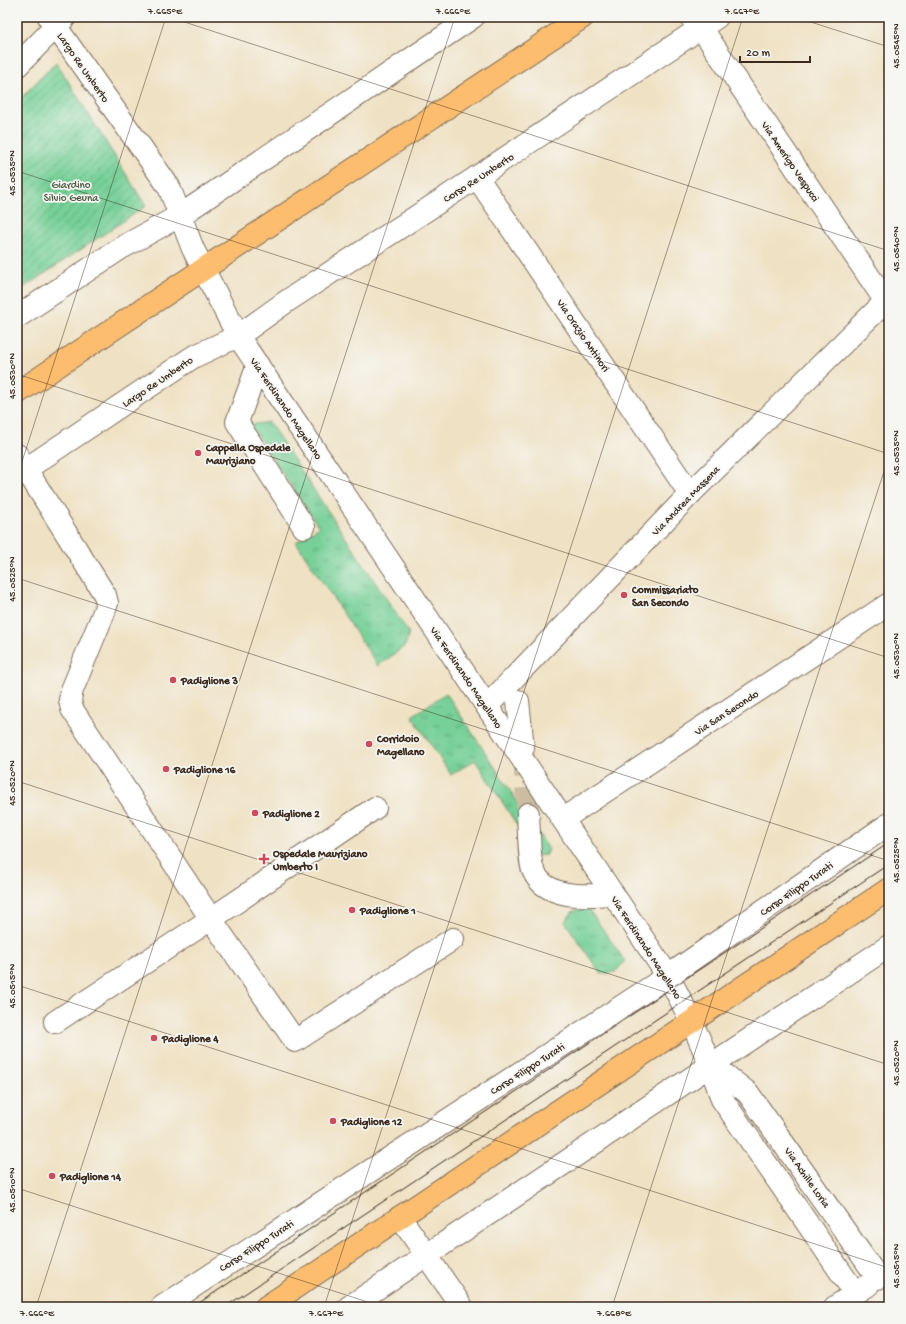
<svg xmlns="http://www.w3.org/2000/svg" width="906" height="1324" font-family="'Gochi Hand',sans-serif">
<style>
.grass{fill:url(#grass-tufts);stroke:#587d5a}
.garden{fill:url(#garden-furrows);stroke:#587d5a}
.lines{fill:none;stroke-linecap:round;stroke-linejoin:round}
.minor-tunnel{stroke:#cbbca2;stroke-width:22;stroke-dasharray:22 11;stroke-linecap:butt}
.minor-casing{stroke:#7a6a58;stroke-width:24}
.major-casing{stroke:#7a6a58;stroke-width:24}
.minor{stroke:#fff;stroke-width:22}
.major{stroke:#fcbd6e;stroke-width:22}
.tram{stroke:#3b2a1e;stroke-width:1}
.ticks{fill:none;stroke:#3b2a1e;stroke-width:1;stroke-opacity:0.45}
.poi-dot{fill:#d1495b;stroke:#f6f6f2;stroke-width:1.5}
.labels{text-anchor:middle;stroke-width:3.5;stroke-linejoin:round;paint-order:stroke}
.street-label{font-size:11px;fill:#3b2a1e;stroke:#f6f6f2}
.park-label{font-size:11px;fill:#4d5c42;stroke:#f6f6f2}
.poi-label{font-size:11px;font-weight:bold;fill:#3b2a1e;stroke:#f6f6f2;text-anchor:start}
.neatline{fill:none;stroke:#3b2a1e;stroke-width:1.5}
.ticks-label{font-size:10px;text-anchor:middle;fill:#3b2a1e}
</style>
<defs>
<pattern id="grass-tufts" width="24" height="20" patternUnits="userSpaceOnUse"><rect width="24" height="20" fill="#76d097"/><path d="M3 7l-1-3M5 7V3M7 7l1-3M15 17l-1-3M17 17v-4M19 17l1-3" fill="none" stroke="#62a97b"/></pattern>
<pattern id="garden-furrows" width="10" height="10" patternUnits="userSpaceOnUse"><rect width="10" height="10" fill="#76d097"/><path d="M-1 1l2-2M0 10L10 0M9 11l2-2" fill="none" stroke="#62a97b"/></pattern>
</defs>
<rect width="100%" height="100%" fill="#f6f6f2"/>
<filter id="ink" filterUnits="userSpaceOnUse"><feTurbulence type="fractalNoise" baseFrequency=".025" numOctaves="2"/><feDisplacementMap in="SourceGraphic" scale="8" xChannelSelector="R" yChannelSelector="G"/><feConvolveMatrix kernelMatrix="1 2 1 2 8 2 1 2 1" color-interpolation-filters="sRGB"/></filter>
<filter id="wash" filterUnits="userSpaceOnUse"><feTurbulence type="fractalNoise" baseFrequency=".012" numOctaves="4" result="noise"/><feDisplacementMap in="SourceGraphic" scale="16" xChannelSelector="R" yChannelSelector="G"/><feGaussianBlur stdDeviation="0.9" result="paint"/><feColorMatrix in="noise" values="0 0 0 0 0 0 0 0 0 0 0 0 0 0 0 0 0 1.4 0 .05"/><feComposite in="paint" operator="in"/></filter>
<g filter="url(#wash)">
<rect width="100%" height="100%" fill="#efe1c3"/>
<!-- grass -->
<g class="grass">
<path d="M269,422L409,633L405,646L378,666L296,542L319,527L250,425Z"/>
<path d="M446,693L548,848L546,855L537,856L475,760L451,775L412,716Z"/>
<path d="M588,908L625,961L615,972L601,974L565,922L573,911Z"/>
</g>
<!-- garden -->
<path class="garden" d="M56,62L146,206L17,292V102Z"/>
</g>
<g filter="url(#ink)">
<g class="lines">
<!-- minor-tunnel -->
<path class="minor-tunnel" d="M524,755L528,814"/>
<!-- minor casing -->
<g class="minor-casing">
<g id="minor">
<path d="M49,17L169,187L193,249L238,336L668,976C690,1016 708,1055 722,1099L855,1293"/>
<path d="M691,17L702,29L889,306"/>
<path d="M17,66L65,17"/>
<path d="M477,177L690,494"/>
<path d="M17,317L121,248L181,215L473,17"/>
<path d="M258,365L237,422L304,527"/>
<path d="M17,455L105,595L107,603L104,612L72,690L70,700L72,709L211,919L295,1041L453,939"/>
<path d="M17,475L193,357L238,336L287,301L477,177L717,17"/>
<path d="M518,701L523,748"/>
<path d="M487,706L690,494L889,298"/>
<path d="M528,814C529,825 529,862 533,870C545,900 587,896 613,894"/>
<path d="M563,819L889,604"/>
<path d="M55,1022L211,919L375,808"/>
<path d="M711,1064L748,1093L878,1278"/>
<path d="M400,1217L462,1307"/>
<path d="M162,1307L668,976L889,824"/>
<path d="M349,1307L889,946"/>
<path d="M835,1307L868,1285"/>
</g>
</g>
<!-- major casing -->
<g class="major-casing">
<g id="major">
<path d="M17,393L583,17"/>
<path d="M266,1307L889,889"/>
</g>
</g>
<!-- minor -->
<use href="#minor" class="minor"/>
<!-- major -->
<use href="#major" class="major"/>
<!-- tram -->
<g class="tram">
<path d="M193,1307L889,843"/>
<path d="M225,1307L889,864"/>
</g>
</g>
</g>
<!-- ticks -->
<path class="ticks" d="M169,17L889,251M795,17L889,47M17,171L889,454M17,374L889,658M17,477L166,17M17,578L889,861M17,781L889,1065M17,985L889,1268M17,1188L383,1307M36,1307L455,17M324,1307L743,17M612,1307L889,456"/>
<!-- markers -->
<g class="poi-dot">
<circle cx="198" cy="453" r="4"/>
<circle cx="624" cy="595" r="4"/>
<circle cx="173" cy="680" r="4"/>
<circle cx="369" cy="744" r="4"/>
<circle cx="166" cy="769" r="4"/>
<circle cx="255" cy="813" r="4"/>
<path d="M262 853h4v4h4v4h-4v4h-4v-4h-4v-4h4z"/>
<circle cx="352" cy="910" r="4"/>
<circle cx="154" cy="1038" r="4"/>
<circle cx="333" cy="1121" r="4"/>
<circle cx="52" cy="1176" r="4"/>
</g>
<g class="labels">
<!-- street labels -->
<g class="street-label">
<text transform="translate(84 67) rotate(55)" y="4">Largo Re Umberto</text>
<text transform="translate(791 161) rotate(56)" y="4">Via Amerigo Vespucci</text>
<text transform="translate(478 177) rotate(-33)" y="4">Corso Re Umberto</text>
<text transform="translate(584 335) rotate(56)" y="4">Via Orazio Antinori</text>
<text transform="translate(157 381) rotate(-34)" y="4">Largo Re Umberto</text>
<text transform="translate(287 408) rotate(56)" y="4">Via Ferdinando Magellano</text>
<text transform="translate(685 500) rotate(-46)" y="4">Via Andrea Massena</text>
<text transform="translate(467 677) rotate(56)" y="4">Via Ferdinando Magellano</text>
<text transform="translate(726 712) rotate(-33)" y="4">Via San Secondo</text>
<text transform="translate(796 888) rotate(-35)" y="4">Corso Filippo Turati</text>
<text transform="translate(647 947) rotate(57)" y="4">Via Ferdinando Magellano</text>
<text transform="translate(527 1068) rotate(-33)" y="4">Corso Filippo Turati</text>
<text transform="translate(808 1177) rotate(55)" y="4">Via Achille Loria</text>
<text transform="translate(256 1245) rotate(-33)" y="4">Corso Filippo Turati</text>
</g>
<!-- park labels -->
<g class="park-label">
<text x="71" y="188">Giardino<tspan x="71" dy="13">Silvio Geuna</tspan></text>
</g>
<!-- poi labels -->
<g class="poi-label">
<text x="206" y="451">Cappella Ospedale<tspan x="206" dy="13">Mauriziano</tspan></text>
<text x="632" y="593">Commissariato<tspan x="632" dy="13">San Secondo</tspan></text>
<text x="181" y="684">Padiglione 3</text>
<text x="377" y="742">Corridoio<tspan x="377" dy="13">Magellano</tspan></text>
<text x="174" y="773">Padiglione 16</text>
<text x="263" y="817">Padiglione 2</text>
<text x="273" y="857">Ospedale Mauriziano<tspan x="273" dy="13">Umberto I</tspan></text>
<text x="360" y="914">Padiglione 1</text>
<text x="162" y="1042">Padiglione 4</text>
<text x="341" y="1125">Padiglione 12</text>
<text x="60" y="1180">Padiglione 14</text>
</g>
</g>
<!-- margin -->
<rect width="906" height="1324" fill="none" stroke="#f6f6f2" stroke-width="44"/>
<!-- scale -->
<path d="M740 56v6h70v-6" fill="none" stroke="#3b2a1e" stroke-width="2"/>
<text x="746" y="56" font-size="12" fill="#3b2a1e" stroke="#f6f6f2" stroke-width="3" paint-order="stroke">20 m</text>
<rect x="22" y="22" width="862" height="1280" class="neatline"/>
<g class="ticks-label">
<text x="165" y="14">7.665°E</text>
<text x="453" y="14">7.666°E</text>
<text x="742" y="14">7.667°E</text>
<text transform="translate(895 46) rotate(-90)" y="4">45.0545°N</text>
<text transform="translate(11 173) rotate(-90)" y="4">45.0535°N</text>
<text transform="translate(895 249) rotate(-90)" y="4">45.0540°N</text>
<text transform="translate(11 376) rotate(-90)" y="4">45.0530°N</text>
<text transform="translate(895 453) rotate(-90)" y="4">45.0535°N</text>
<text transform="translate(11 579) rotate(-90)" y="4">45.0525°N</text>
<text transform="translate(895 656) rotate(-90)" y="4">45.0530°N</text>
<text transform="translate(11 783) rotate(-90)" y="4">45.0520°N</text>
<text transform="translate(895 860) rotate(-90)" y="4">45.0525°N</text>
<text transform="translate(11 986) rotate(-90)" y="4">45.0515°N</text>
<text transform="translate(895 1063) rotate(-90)" y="4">45.0520°N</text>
<text transform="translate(11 1190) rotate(-90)" y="4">45.0510°N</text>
<text transform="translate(895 1266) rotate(-90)" y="4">45.0515°N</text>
<text x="37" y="1316">7.666°E</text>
<text x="326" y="1316">7.667°E</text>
<text x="614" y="1316">7.668°E</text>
</g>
</svg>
